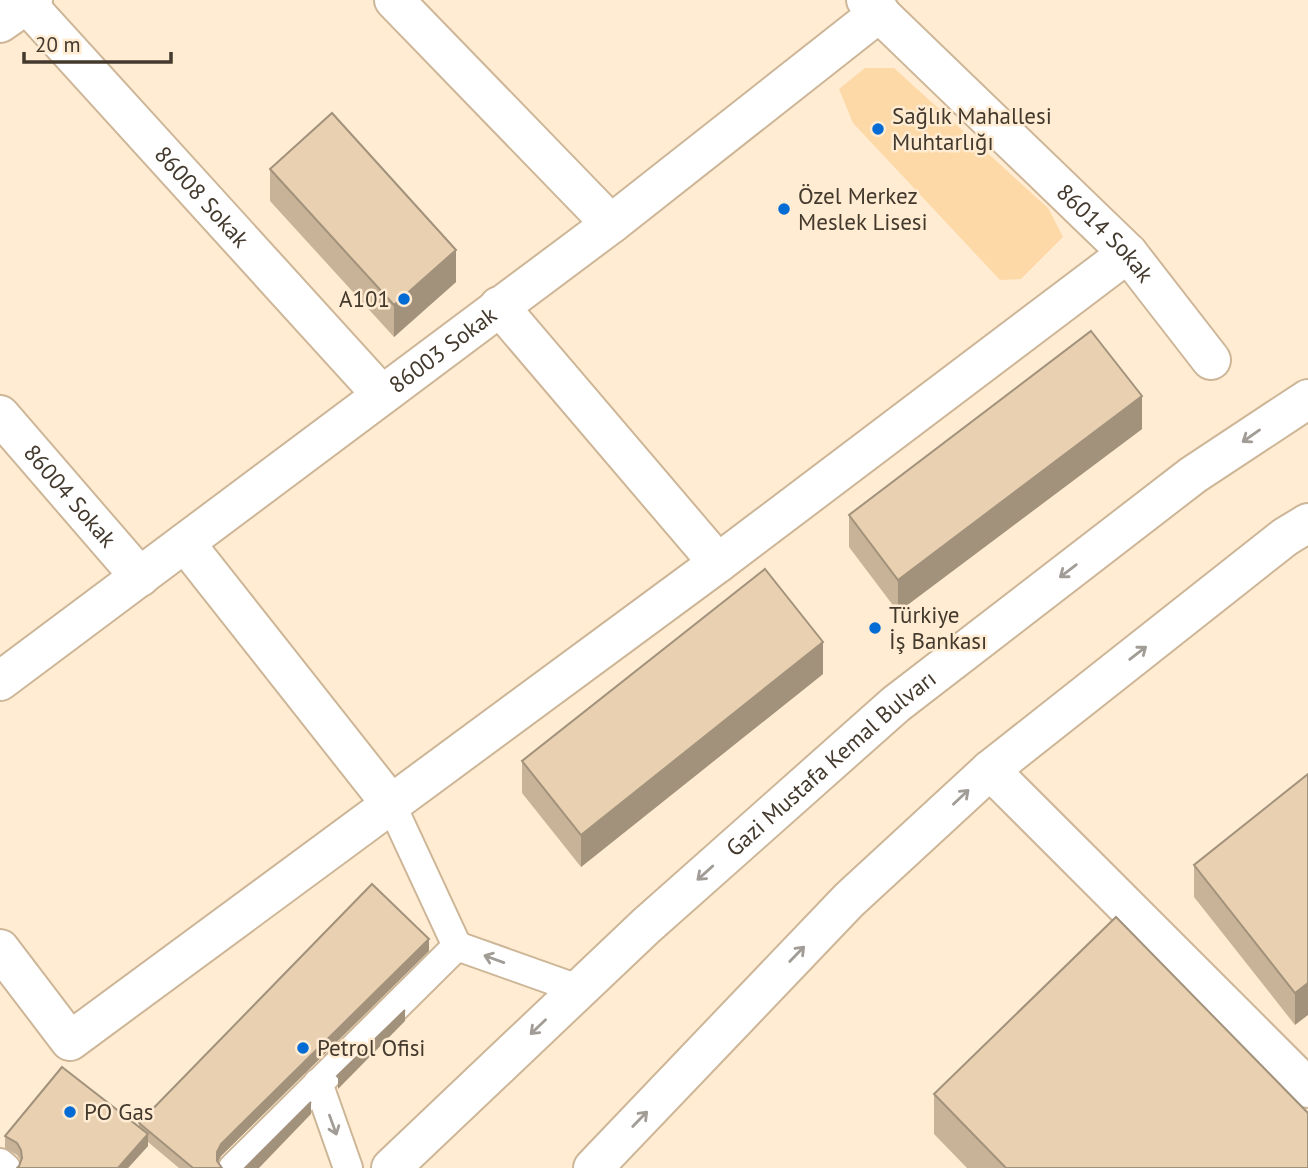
<svg xmlns="http://www.w3.org/2000/svg" width="1308" height="1168" font-family="'PT Sans',sans-serif">
<style>
.green{fill:#fdd9a7}
.lines{fill:none;stroke-linecap:round;stroke-linejoin:round}
.lane-casing{stroke:#cdb697;stroke-width:32}
.street-casing{stroke:#cdb697;stroke-width:42}
.secondary-casing{stroke:#cdb697;stroke-width:42}
.highway-casing{stroke:#cdb697;stroke-width:42}
.lane{stroke:#fff;stroke-width:28}
.street{stroke:#fff;stroke-width:38}
.secondary{stroke:#fff;stroke-width:38}
.highway{stroke:#fff;stroke-width:38}
.wall{fill:#c8b398}
.shaded-wall{fill:#a2927c}
.building{fill:#e8d0b1;stroke:#a2927c;stroke-width:2}
.oneway{stroke:#a19c96}
.poi-dot{fill:#026cd4;stroke:#ffecd2;stroke-width:2.5}
.labels{text-anchor:middle;stroke-width:5;stroke-linejoin:round;paint-order:stroke}
.poi-label{font-size:23px;fill:#43392d;stroke:#ffecd2;text-anchor:start}
.street-label{font-size:23px;fill:#43392d;stroke:#ffecd2}
</style>
<rect width="100%" height="100%" fill="#ffecd2"/>
<!-- green -->
<path class="green" d="M865,68H894L1048,208L1063,237L1021,279L1000,280L853,123L839,89Z"/>
<g class="lines">
<!-- lane casing -->
<g class="lane-casing">
<g id="lane">
<path d="M391,804L457,946L578,989"/>
<path d="M318,1083L348,1168"/>
<path d="M0,1163L6,1168"/>
<path d="M233,1168L457,946"/>
</g>
</g>
<!-- street casing -->
<g class="street-casing">
<g id="street">
<path id="s1" d="M23,0L382,395"/>
<path d="M394,0L611,224"/>
<path id="s2" d="M866,0L1128,253L1211,360"/>
<path d="M499,306L718,563"/>
<path id="s3" d="M0,415L140,577"/>
<path d="M185,543L391,804"/>
<path id="s4" d="M0,681L611,224L880,12"/>
<path d="M990,770L1308,1088"/>
<path d="M0,949L70,1041L718,563L1128,253"/>
</g>
</g>
<!-- secondary casing -->
<g class="secondary-casing">
<path id="secondary" d="M0,23L33,0"/>
</g>
<!-- highway casing -->
<g class="highway-casing">
<g id="highway">
<path id="s5" d="M391,1168L646,926L896,704L1193,475L1308,399"/>
<path d="M593,1168L849,900L990,770L1285,537L1308,523"/>
</g>
</g>
<!-- lane -->
<use href="#lane" class="lane"/>
<!-- street -->
<use href="#street" class="street"/>
<!-- secondary -->
<use href="#secondary" class="secondary"/>
<!-- highway -->
<use href="#highway" class="highway"/>
</g>
<!-- wall -->
<g class="wall">
<path d="M270,169L456,282L394,337L270,201Z"/>
<path d="M1142,429L898,612L849,547V515Z"/>
<path d="M823,674L581,867L522,793V761Z"/>
<path d="M1308,774L1295,1025L1194,897V865Z"/>
<path d="M429,951L221,1156L218,1162L222,1168H179L148,1142V1146L128,1168H17L19,1166L21,1161L17,1155L5,1148V1136L139,1128V1123Z"/>
<path d="M934,1094L1308,1168H967L934,1134Z"/>
</g>
<!-- shaded-wall -->
<g class="shaded-wall">
<path d="M456,250V282L394,337V305Z"/>
<path d="M1142,396V429L898,612V580Z"/>
<path d="M823,642V674L581,867V835Z"/>
<path d="M429,939V951L221,1156L217,1164V1152L221,1144Z"/>
<path d="M1308,983V1015L1295,1025V993Z"/>
<path d="M405,1010V1021L338,1089V1077Z"/>
<path d="M311,1102V1114L259,1168H247Z"/>
<path d="M148,1134V1146L128,1168H118Z"/>
</g>
<!-- building -->
<g class="building">
<path d="M332,113L456,250L394,305L270,169Z"/>
<path d="M1091,331L1142,396L898,580L849,515Z"/>
<path d="M765,569L823,642L581,835L522,761Z"/>
<path d="M1308,774V983L1295,993L1194,865Z"/>
<path d="M372,884L429,939L221,1144L217,1152V1161L222,1168H193L139,1123Z"/>
<path d="M1116,917L1308,1113V1168H1006L934,1094Z"/>
<path d="M405,1010L338,1077L337,1076Z"/>
<path d="M62,1067L148,1134L118,1168H17L19,1166L22,1158L21,1150L17,1143L5,1136Z"/>
<path d="M311,1102L247,1168H245Z"/>
</g>
<!-- one-way arrows -->
<defs><path id="oneway-shaft" d="M-6 0H5M1.5-3L5.5 0L1.5 3" fill="none" stroke-width="1.6" stroke-linecap="round" stroke-linejoin="round" transform="scale(1.75)"/></defs>
<g class="oneway">
<use href="#oneway-shaft" transform="translate(1251 436) rotate(145)"/>
<use href="#oneway-shaft" transform="translate(1068 571) rotate(143)"/>
<use href="#oneway-shaft" transform="translate(1138 653) rotate(-38)"/>
<use href="#oneway-shaft" transform="translate(961 797) rotate(-43)"/>
<use href="#oneway-shaft" transform="translate(705 873) rotate(138)"/>
<use href="#oneway-shaft" transform="translate(797 954) rotate(-46)"/>
<use href="#oneway-shaft" transform="translate(494 959) rotate(-160)"/>
<use href="#oneway-shaft" transform="translate(538 1027) rotate(136)"/>
<use href="#oneway-shaft" transform="translate(640 1119) rotate(-46)"/>
<use href="#oneway-shaft" transform="translate(333 1125) rotate(70)"/>
</g>
<!-- markers -->
<g class="poi-dot">
<circle cx="878" cy="129" r="7"/>
<circle cx="784" cy="209" r="7"/>
<circle cx="404" cy="299" r="7"/>
<circle cx="875" cy="628" r="7"/>
<circle cx="303" cy="1048" r="7"/>
<circle cx="70" cy="1112" r="7"/>
</g>
<g class="labels">
<!-- poi labels -->
<g class="poi-label">
<text x="892" y="124">Sağlık Mahallesi<tspan x="892" dy="26">Muhtarlığı</tspan></text>
<text x="798" y="204">Özel Merkez<tspan x="798" dy="26">Meslek Lisesi</tspan></text>
<text x="390" y="307" text-anchor="end">A101</text>
<text x="889" y="623">Türkiye<tspan x="889" dy="26">İş Bankası</tspan></text>
<text x="317" y="1056">Petrol Ofisi</text>
<text x="84" y="1120">PO Gas</text>
</g>
<!-- street labels -->
<g class="street-label">
<text dy="8" stroke="none"><textPath href="#s1" startOffset="266">86008 Sokak</textPath></text>
<text dy="8" stroke="none"><textPath href="#s2" startOffset="334">86014 Sokak</textPath></text>
<text dy="8" stroke="none"><textPath href="#s4" startOffset="553">86003 Sokak</textPath></text>
<text dy="8" stroke="none"><textPath href="#s3" startOffset="107">86004 Sokak</textPath></text>
<text dy="8" stroke="none"><textPath href="#s5" startOffset="598">Gazi Mustafa Kemal Bulvarı</textPath></text>
</g>
</g>
<!-- scale -->
<path d="M24 52v10h147v-10" fill="none" stroke="#43392d" stroke-width="3.5"/>
<text x="35" y="52" font-size="21" fill="#43392d" stroke="#ffecd2" stroke-width="5" paint-order="stroke">20 m</text>
</svg>
